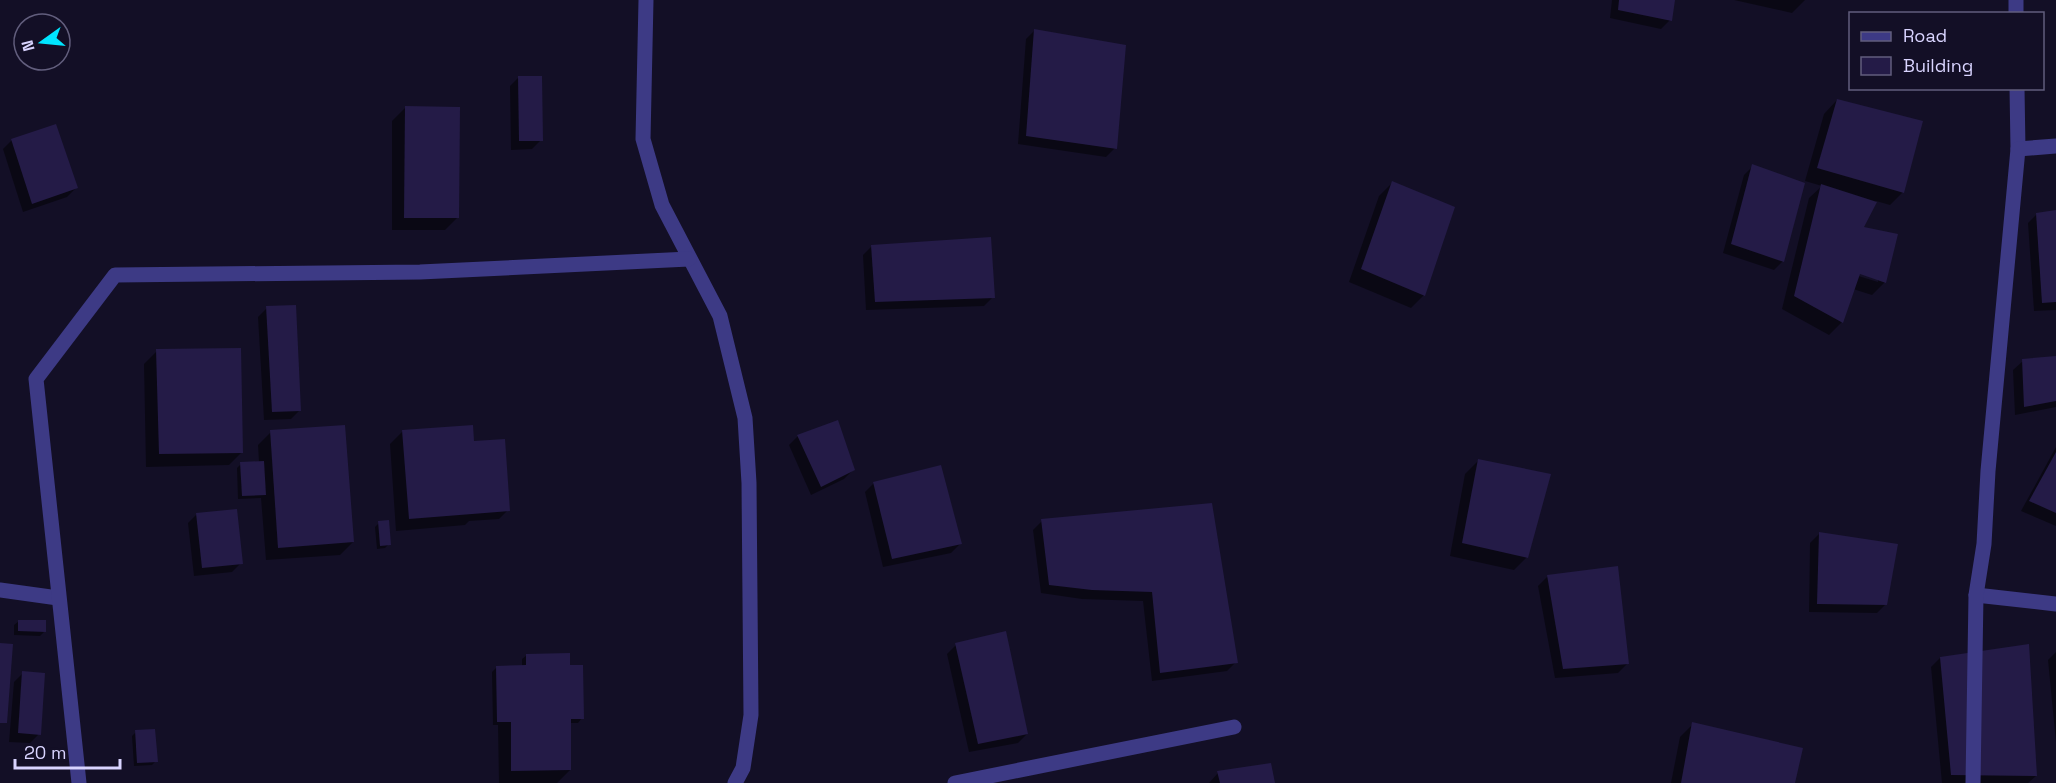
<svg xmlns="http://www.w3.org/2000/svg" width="2056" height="783" font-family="'Space Grotesk',sans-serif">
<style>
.shadow{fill:#0007;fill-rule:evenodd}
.building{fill:#241b47}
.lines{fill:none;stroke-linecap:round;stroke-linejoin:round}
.minor{stroke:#3d3a85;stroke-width:15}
</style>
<rect width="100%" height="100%" fill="#130f26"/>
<!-- shadow -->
<g class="shadow">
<path d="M1612,0H1673L1670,20L1661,29L1610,18Z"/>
<path d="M1734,0H1805L1792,13Z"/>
<path d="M1035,30L1115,148L1106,157L1018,144L1026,39Z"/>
<path d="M519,77L541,140L532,149L511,150L510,86Z"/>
<path d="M1837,100L1903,192L1890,205L1876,201L1861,228L1885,282L1872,295L1853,289L1842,322L1829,335L1782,309L1809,198L1822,186L1805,181L1824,114ZM1853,271L1878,279V282L1852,274Z"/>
<path d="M405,108L458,217L445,230H392V121Z"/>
<path d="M12,140L76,188L67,197L23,212L3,149Z"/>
<path d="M1753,166L1783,261L1774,270L1723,253L1744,175Z"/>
<path d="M1392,183L1424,295L1411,308L1349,282L1379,196Z"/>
<path d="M2056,211V310L2034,311L2028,223L2037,214Z"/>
<path d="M872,246L993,297L984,306L866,310L863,255Z"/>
<path d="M267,308L300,410L291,419L264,420L258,317Z"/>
<path d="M157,351L242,452L229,465L146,467L144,364Z"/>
<path d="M2056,357V407L2015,415L2013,370L2023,361Z"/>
<path d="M403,431L508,510L499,519L469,521L465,525L396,531L390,444Z"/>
<path d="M271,432L353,542L340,555L266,560L261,498L238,499L237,468L241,464L259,462L258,445Z"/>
<path d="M798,436L853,470L844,479L811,495L789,445Z"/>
<path d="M2056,447V526L2021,511Z"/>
<path d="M1478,461L1527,557L1514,570L1450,556L1465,474Z"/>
<path d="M874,483L960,544L951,553L883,567L865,492Z"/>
<path d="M1210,505L1236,662L1227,671L1152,681L1143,601L1082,599L1041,593L1033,530L1042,521Z"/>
<path d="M197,514L241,563L232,572L194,576L188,523Z"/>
<path d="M379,523L389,544L385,548L377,549L375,527Z"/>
<path d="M1819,534L1886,604L1877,613L1809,612L1810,543Z"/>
<path d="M1616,568L1627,664L1618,673L1555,678L1538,586L1547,577Z"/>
<path d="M19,621L44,632L40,636L14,635V625Z"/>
<path d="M956,645L1027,734L1018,743L969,752L947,654Z"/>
<path d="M2056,652V742L2048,660Z"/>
<path d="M527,655L569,666L582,718L578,723H569L570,770L557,783H499L498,725H493L492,672L497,667H522V659Z"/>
<path d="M1940,658L2036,776L2028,783H1942L1931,667Z"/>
<path d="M23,673L39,734L30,743L9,742L14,682Z"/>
<path d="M1693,724L1794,783H1671L1680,737Z"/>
<path d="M136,732L156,761L152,765L134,766L132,736Z"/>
<path d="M1218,773L1274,783H1209Z"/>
</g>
<!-- building -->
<g class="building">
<path d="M1619,0H1675L1672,21L1618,10Z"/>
<path d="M1034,29L1126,45L1117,149L1026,136Z"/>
<path d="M518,76H542L543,141H519Z"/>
<path d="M1837,99L1923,121L1904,193L1817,168Z"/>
<path d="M405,106L460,107L459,218H404Z"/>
<path d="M56,124L78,188L32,204L11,139Z"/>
<path d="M1752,164L1805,183L1784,262L1731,244Z"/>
<path d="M1392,181L1455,207L1425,296L1361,269Z"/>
<path d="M1821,184L1877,202L1864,227L1898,234L1886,283L1860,274L1843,323L1794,296Z"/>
<path d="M2056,210V302L2042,303L2036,213Z"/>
<path d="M991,237L995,298L875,302L871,245Z"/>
<path d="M296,305L301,411L272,412L266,306Z"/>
<path d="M241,348L243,453L159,454L156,349Z"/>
<path d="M2056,356V401L2024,407L2022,359Z"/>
<path d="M838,420L855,470L821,487L797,435Z"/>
<path d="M345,425L354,542L278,548L270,430Z"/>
<path d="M473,425L474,441L505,439L510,511L409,519L402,430Z"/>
<path d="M2056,452V513L2029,501Z"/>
<path d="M1478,459L1551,474L1528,558L1462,543Z"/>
<path d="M264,461L266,495L242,496L240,462Z"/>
<path d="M941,465L962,544L892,559L873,482Z"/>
<path d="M1212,503L1238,663L1160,673L1152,592L1092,590L1049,585L1041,519Z"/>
<path d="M237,509L243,564L202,568L196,513Z"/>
<path d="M389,520L391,545L380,546L378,521Z"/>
<path d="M1819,532L1898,544L1887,605L1817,604Z"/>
<path d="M1618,566L1629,664L1563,669L1547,575Z"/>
<path d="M18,620H46V632L18,631Z"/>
<path d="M1006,631L1028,734L978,744L955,643Z"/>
<path d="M0,643L13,644L7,723H0Z"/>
<path d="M2029,644L2037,776L1951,775L1940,657Z"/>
<path d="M570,653V665H583L584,719H571V770L511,771V722H497L496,666L526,665V654Z"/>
<path d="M22,671L45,673L41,735L18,733Z"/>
<path d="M1692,722L1803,748L1795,783H1681Z"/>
<path d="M155,729L158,762L137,763L135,730Z"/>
<path d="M1271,763L1275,783H1220L1217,771Z"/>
</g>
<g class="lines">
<!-- minor -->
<g class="minor">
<path d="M646,0L643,139L662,205L720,316L745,418L749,483L751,715L743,768L735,783"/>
<path d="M2016,0V14"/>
<path d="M2017,88L2018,149"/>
<path d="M0,590L58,598"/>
<path d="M1976,595L2056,604"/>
<path d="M79,783L36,379L115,275L420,272L689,259"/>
<path d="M955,783L1234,727"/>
<path d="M1973,783L1976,595L1984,544L1988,471L2018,149L2056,146"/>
</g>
</g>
<!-- legend -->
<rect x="1849" y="12" width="195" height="78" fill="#130f26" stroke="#625e7d" stroke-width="1.5"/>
<rect x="1861" y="32" width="30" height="9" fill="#3d3a85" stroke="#625e7d" stroke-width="1.5"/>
<text x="1903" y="42" font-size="18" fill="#d9d4ff">Road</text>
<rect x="1861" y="57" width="30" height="18" fill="#241b47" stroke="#625e7d" stroke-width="1.5"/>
<text x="1903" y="72" font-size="18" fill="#d9d4ff">Building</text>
<!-- north arrow -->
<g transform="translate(42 42) rotate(255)"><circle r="28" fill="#130f26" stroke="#625e7d" stroke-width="1.5"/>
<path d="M0-4.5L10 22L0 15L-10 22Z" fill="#00e5ff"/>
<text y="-9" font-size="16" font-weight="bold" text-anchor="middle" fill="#d9d4ff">N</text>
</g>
<!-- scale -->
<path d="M15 759v9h105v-9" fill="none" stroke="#d9d4ff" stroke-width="3"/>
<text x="24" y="759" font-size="18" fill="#d9d4ff" stroke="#130f26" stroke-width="4.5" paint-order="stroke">20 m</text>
</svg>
